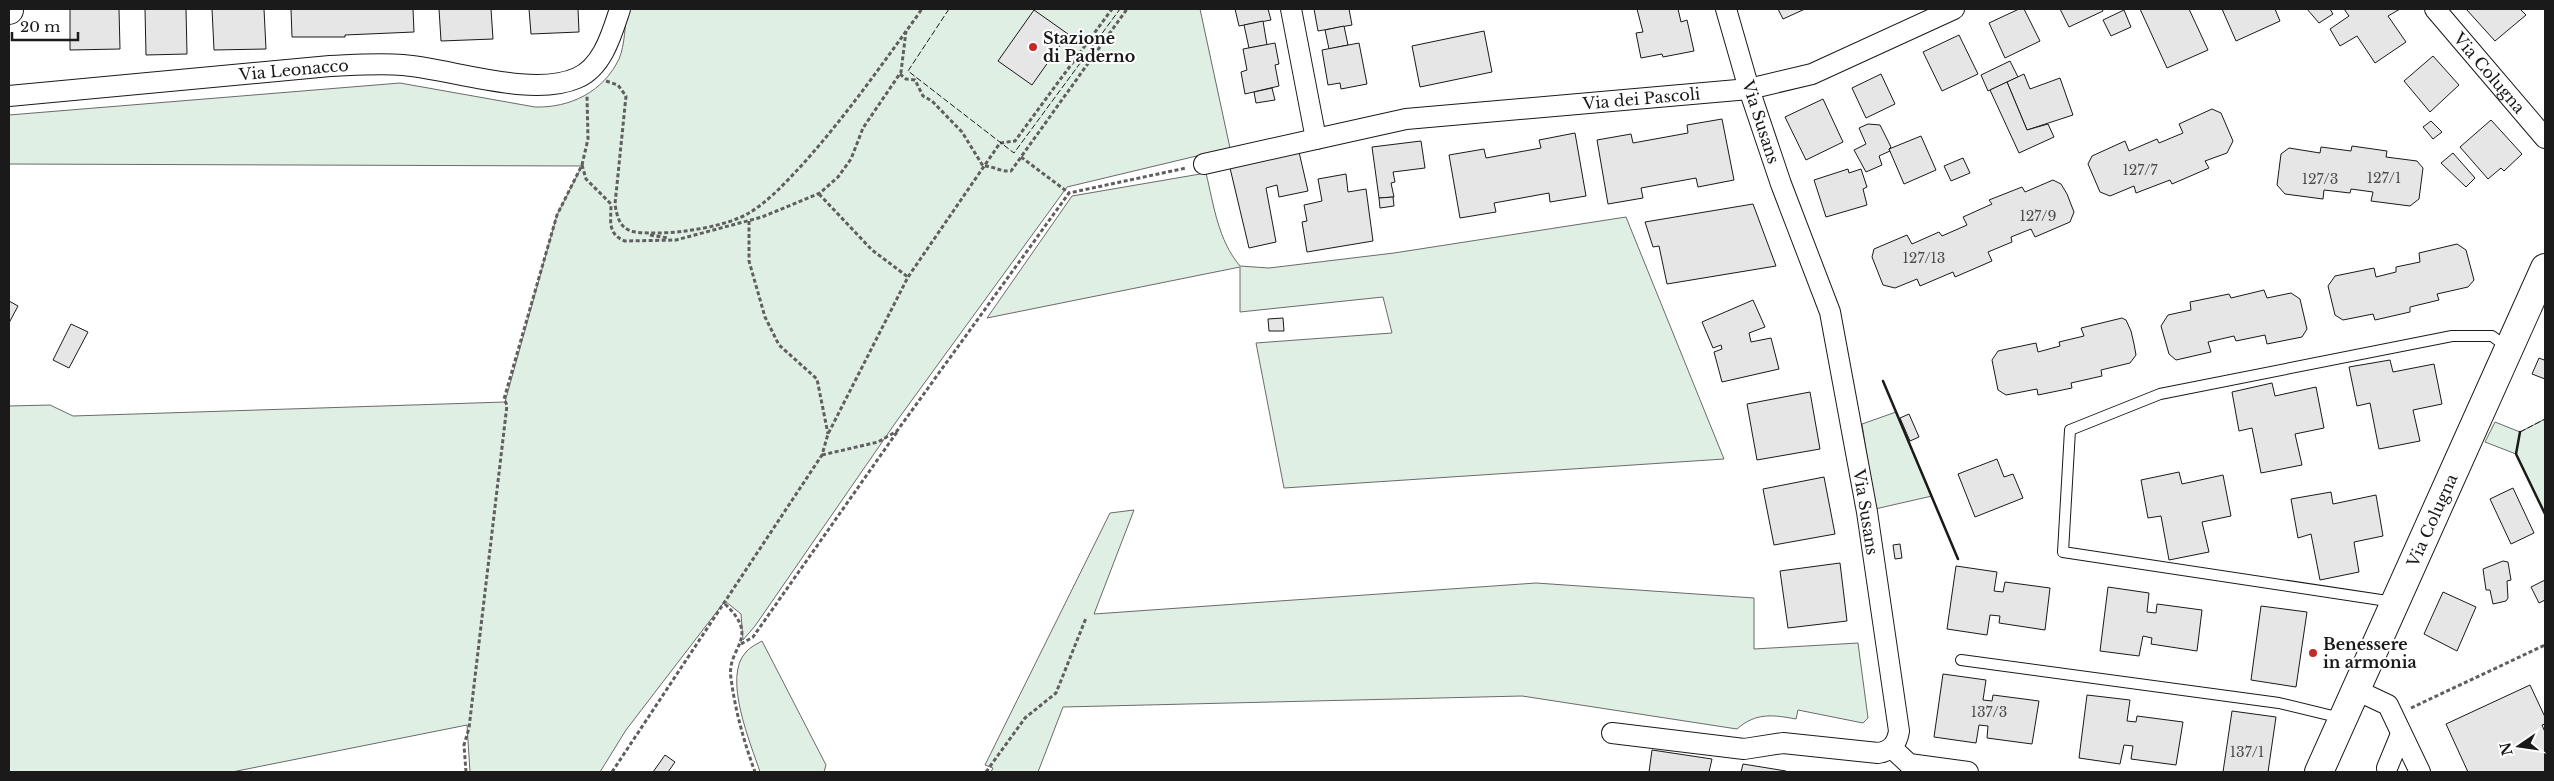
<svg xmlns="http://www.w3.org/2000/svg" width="2554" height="781" font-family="'Libre Baskerville',serif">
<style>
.green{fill:#e0efe3;stroke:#6a6a6a}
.building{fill:#e6e6e6;stroke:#1a1a1a}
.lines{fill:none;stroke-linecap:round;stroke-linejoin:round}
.lane-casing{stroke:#1a1a1a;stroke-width:12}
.street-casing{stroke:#1a1a1a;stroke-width:22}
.secondary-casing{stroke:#1a1a1a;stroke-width:30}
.path{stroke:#5f5f5f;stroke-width:3;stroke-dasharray:4 2.5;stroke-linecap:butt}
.lane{stroke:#fff;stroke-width:10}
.street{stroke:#fff;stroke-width:20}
.secondary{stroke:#fff;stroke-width:28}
.fence{stroke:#1a1a1a;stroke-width:1;stroke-dasharray:6 2.5;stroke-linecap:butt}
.wall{stroke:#1a1a1a;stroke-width:2.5}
.poi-dot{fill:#c62828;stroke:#fff;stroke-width:2}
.labels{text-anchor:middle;stroke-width:4;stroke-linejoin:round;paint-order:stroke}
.number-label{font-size:14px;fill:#4d4d4d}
.poi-label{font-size:16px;font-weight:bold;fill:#1a1a1a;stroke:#fff;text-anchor:start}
.street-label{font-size:16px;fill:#1a1a1a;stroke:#fff}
</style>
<rect width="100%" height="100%" fill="#fff"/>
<!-- green -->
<g class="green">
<path d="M627,9H1200L1230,148L1067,187L896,422L755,626L743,640L741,614L725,601L626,730L600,772H470L467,725L232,772H9V406L50,405L73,416L505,402L557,215L582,166L9,164V115L400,83L535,107C570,108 603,92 619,59C625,45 625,24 627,9Z"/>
<path d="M1206,173C1214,206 1218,240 1240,266L1269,268L1394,253L1626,217L1724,459L1284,488L1256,343L1392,333L1383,297L1240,312V267L987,318L1072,196Z"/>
<path d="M1896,412L1932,496L1875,509L1862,424Z"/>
<path d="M2545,419V514L2516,454L2485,442L2495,422L2520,432Z"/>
<path d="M1134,510L1094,614L1536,583L1754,598V649L1858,643L1868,718L1863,723L1798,710L1796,719C1774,715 1756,712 1737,729L1522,696L1063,707L1038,772H991L993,768L985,765L1110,513Z"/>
<path d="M762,641L826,765L824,772H760C751,744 722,677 746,652C750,647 757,644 762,641Z"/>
</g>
<!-- building -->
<g class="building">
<path d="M70,9H119L120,49L70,50Z"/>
<path d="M145,9H186L187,54L146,55Z"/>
<path d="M212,9H264L266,49L214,50Z"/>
<path d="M291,9H413L414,32L345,35V37H292Z"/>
<path d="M439,9H491L493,39L441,41Z"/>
<path d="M529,9H578L579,32L531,34Z"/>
<path d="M1235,9H1268L1271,20L1239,26Z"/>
<path d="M1314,9H1349L1352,25L1318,31Z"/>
<path d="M1637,9H1678L1681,22L1687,20L1694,51L1663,57L1662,54L1641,58L1636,33L1643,32Z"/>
<path d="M1778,9H1805L1783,19Z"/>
<path d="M2019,9H2024L2040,41L2005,58L1989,23Z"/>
<path d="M2060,9H2102L2103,11L2069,27Z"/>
<path d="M2140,9H2189L2208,50L2167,68Z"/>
<path d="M2222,9H2275L2280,21L2236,41Z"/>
<path d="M2307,9H2330L2333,14L2319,23Z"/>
<path d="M2344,9H2400L2388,16L2406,42L2375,63L2357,36L2340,46L2330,29L2349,16Z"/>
<path d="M2466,9H2520L2526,15L2495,41Z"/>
<path d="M1034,10L1068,34L1032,85L998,61Z"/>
<path d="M2124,10L2131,27L2111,36L2103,20Z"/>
<path d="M1263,21L1267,45L1249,48L1244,25Z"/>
<path d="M1344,26L1348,45L1329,49L1325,30Z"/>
<path d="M1484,31L1492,72L1420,87L1412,46Z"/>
<path d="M1959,35L1978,74L1942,91L1923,52Z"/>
<path d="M1275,43L1279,64L1275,65L1279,86L1245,94L1241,72L1247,70L1243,49Z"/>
<path d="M1359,43L1367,84L1341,89L1340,83L1328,85L1322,50Z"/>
<path d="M2433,56L2459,85L2430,112L2404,81Z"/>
<path d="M2010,61L2018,77L1988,91L1981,75Z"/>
<path d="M1881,74L1895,104L1866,118L1852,88Z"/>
<path d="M2024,74L2030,89L2060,78L2073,115L2027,130L2007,82Z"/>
<path d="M2007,82L2027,130L2048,124L2054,137L2019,153L1990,90Z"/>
<path d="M1272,88L1275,100L1256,103L1254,92Z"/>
<path d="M1823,99L1843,142L1806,160L1785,117Z"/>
<path d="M2212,109L2221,113L2233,141L2227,153L2205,161L2209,168L2172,184L2170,180L2136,193L2134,186L2110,196L2100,192L2088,164L2092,156L2125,141L2129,151L2157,139L2159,143L2183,133L2179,124Z"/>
<path d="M1722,119L1734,180L1698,187L1696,178L1641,188L1643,198L1608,204L1597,140L1631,134L1633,143L1688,133L1687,125Z"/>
<path d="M2491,120L2522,154L2504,171L2501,168L2488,179L2460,147Z"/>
<path d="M2431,121L2442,132L2433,139L2423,127Z"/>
<path d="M1868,124L1880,125L1891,147L1889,149L1890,151L1879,156L1882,165L1866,172L1854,150L1866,144L1859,128Z"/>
<path d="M1575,133L1586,196L1550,202L1549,193L1494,203L1496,212L1460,218L1449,155L1484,149L1486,158L1541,148L1539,140Z"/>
<path d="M1921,136L1936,170L1904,184L1889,149Z"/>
<path d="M1421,141L1425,168L1393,172L1395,182L1391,183L1394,197L1379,198L1372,147Z"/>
<path d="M2352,146L2387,151L2386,157L2417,161L2423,168L2419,199L2410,206L2371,201L2373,192L2351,189L2350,193L2324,190L2323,199L2285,194L2277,185L2281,154L2289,148L2320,153L2321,147L2351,151Z"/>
<path d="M1299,152L1308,191L1279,197L1277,185L1266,188L1276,242L1249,248L1230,168Z"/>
<path d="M2453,153L2475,178L2466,187L2441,163Z"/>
<path d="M1963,158L1970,173L1951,181L1944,166Z"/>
<path d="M1848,169L1849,173L1861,169L1867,187L1863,189L1867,205L1826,217L1814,180Z"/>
<path d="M1346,174L1348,192L1366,189L1373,241L1307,252L1302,222L1307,221L1304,205L1322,201L1318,179Z"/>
<path d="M2053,180L2061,184L2067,194L2074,212L2070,222L2035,237L2031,229L2011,237L2012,242L1988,252L1992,261L1955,277L1953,272L1920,286L1917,279L1895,288L1883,285L1872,257L1874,249L1907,235L1912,244L1939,232L1942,236L1967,225L1963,217L1992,204L1989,200L2022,187L2025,192Z"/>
<path d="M1393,197L1394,206L1380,208L1379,198Z"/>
<path d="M1753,204L1776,266L1667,284L1659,246L1653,247L1645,222Z"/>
<path d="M2457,244L2466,250L2474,280L2468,287L2437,294L2439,300L2410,307V312L2375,320L2373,314L2343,320L2335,315L2328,286L2335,276L2374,268L2376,277L2396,272V267L2420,262L2419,253Z"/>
<path d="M2264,290L2267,298L2291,293L2300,299L2307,329L2302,337L2267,344L2265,335L2236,341L2234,336L2208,342L2211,352L2176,360L2169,354L2161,326L2168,315L2191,310L2190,302L2229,294L2231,298Z"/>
<path d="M1753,300L1765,327L1749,333L1751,342L1771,338L1779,369L1722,382L1714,352L1722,349L1721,345L1713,348L1702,322Z"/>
<path d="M9,301L18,306L9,323Z"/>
<path d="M1283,318L1284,331H1269L1268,319Z"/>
<path d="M2122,318L2126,320L2131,331L2134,344L2136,355L2130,363L2101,370L2102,376L2071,383L2072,388L2038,395L2037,389L2006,395L1998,390L1992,360L1998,351L2036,343L2038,352L2060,346L2059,342L2084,336L2081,328Z"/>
<path d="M71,324L88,332L69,368L53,360Z"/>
<path d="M2545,357V379L2532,374L2539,358L2544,360Z"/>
<path d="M2390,360L2393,372L2434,364L2442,404L2413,410L2420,441L2379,449L2370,403L2357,406L2349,367Z"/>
<path d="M2272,383L2275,396L2316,387L2324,428L2295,434L2302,465L2261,473L2252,428L2239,431L2232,392Z"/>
<path d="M1810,392L1820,449L1757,460L1747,404Z"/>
<path d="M1909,414L1919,437L1910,441L1900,418Z"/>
<path d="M1997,459L2004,477L2013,474L2023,498L1975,517L1958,474Z"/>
<path d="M2179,472L2182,484L2223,475L2231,516L2202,522L2209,552L2169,560L2161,516L2148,518L2141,480Z"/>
<path d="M1824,477L1835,534L1774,545L1763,489Z"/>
<path d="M2513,488L2534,533L2511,544L2490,499Z"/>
<path d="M2331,492L2333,504L2376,495L2383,536L2354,542L2359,572L2320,580L2311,534L2298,538L2291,499Z"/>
<path d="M1900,544L1902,558L1895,559L1893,545Z"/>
<path d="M2503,561L2508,562L2511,580L2507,581L2508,598L2506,601L2493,604L2490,590H2486L2483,569Z"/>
<path d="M1840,563L1847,621L1788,628L1780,571Z"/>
<path d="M1956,566L1997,572L1994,591L2003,592L2005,582L2050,588L2045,630L1999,623L2000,616L1990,615L1987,635L1947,629Z"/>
<path d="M2545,580V600L2539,603L2531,587Z"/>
<path d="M2108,587L2149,593L2147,612L2156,613L2157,604L2202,610L2197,651L2151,644L2152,638L2143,636L2139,656L2100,651Z"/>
<path d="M2443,592L2476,607L2457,651L2424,634Z"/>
<path d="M2261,606L2307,612L2296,687L2251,680Z"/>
<path d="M1943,674L1986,680L1983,700L1992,701L1993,695L2039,701L2032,744L1987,738L1988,726L1979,725L1976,743L1934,737Z"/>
<path d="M2530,685L2545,717V724L2542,725L2545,732V772H2468L2446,724Z"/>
<path d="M2087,695L2130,700L2127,721L2136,722L2137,716L2183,722L2176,765L2131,759L2133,746L2124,745L2120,764L2079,758Z"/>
<path d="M2232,711L2276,717L2268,772H2223Z"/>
<path d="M1652,750L1712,759L1709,772H1649Z"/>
<path d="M665,755L675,762L668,772H653Z"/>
<path d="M1743,764L1786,771L1785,772H1741Z"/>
</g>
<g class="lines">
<!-- lane casing -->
<g class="lane-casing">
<g id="lane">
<path d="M2394,602L2063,552L2070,430L2160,394L2452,336H2492L2508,348"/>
<path d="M1961,660L2279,703L2341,718"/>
</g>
</g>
<!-- street casing -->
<g class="street-casing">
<g id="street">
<path id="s1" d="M1291,9L1316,139L1406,119L1749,89L1812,74L1954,9"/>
<path id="s2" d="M2435,9L2545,138"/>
<path id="s3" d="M9,96L330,66C355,65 379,63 403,65C452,69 532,98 577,78C603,67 612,33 620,9"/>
<path d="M1204,164L1316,139"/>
<path d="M2356,690L2388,705L2420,772"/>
<path d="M1612,733L1744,749L1783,743L1878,753C1891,751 1897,744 1899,731L1867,512L1830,312L1781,184L1749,89L1726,9"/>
<path d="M1892,748L1909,764L1968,772"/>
<path d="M2387,768L2401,734"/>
</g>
</g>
<!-- secondary casing -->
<g class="secondary-casing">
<g id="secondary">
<path d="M9,10V9"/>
<path id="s4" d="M2319,772L2545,268"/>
</g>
</g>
<!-- path -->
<g class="path">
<path d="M900,74L906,79L915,80L923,96L932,101L962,132L983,166C994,166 1000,172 1011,171L1127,9"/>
<path d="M606,81L618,85L626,96L615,204C619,233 630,233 657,233C683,233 727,226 749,213C769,201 786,182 802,165C846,116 884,62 922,9"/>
<path d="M1021,157L1069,193"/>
<path d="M582,165L586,179L611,204C611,221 607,234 625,241L676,240L762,217L820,193L838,177L851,159L863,128L901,72L906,31"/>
<path d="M819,194L872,250L908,277"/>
<path d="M749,221V261L765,317L779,345L817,379L828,434"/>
<path d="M650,235L668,238"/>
<path d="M822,455L878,442L897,431L1069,193L1186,168"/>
<path d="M725,604C762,639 726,647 731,678C735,710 744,742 755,772"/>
<path d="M741,644L753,637L897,432"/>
<path d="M2411,708L2545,645"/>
<path d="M466,772L464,745L469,728L507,405L504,399L557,215L582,165L588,139L587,96"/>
<path d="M612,772L822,455L828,434L908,277L1000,143L1015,141L1112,9"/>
<path d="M986,772L1025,718L1056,693L1086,618"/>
</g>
<!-- lane -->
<use href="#lane" class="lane"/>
<!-- street -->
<use href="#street" class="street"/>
<!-- secondary -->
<use href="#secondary" class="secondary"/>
<!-- fence -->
<g class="fence">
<path d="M949,9L908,71L1014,153L1120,9"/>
<path d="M2520,432L2545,419"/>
</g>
<!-- wall -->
<g class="wall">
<path d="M1883,381L1958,559"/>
<path d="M2520,432L2516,454L2545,514"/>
</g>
</g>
<!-- markers -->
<g class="poi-dot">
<circle cx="1033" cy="47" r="5"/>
<circle cx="2313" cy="653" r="5"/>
</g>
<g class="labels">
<!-- number labels -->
<g class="number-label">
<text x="2140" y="175">127/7</text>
<text x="2384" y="183">127/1</text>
<text x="2320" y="184">127/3</text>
<text x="2038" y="221">127/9</text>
<text x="1924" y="263">127/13</text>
<text x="1989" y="717">137/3</text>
<text x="2247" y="757">137/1</text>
</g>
<!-- poi labels -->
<g class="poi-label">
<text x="1043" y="44">Stazione<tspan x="1043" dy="18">di Paderno</tspan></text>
<text x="2323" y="650">Benessere<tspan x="2323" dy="18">in armonia</tspan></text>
</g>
<!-- street labels -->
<g class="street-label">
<text dy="6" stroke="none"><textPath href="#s3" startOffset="286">Via Leonacco</textPath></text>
<text dy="6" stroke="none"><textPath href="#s2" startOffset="84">Via Colugna</textPath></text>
<text dy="6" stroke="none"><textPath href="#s1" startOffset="461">Via dei Pascoli</textPath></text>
<text transform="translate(1761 122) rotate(72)" y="6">Via Susans</text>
<text transform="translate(1866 512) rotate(81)" y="6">Via Susans</text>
<text dy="6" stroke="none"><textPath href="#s4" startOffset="276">Via Colugna</textPath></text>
</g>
</g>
<!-- border -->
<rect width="2554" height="781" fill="none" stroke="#1a1a1a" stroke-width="20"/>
<!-- north arrow -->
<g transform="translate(2519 746) rotate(257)" stroke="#ffffff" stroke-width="4" paint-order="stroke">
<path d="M0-4L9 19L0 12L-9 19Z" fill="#1a1a1a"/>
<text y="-8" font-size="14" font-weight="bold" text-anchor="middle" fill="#1a1a1a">N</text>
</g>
<!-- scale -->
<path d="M12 32v8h66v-8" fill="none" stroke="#1a1a1a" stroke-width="2.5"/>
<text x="20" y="32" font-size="15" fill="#1a1a1a" stroke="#ffffff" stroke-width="4" paint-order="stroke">20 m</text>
</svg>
